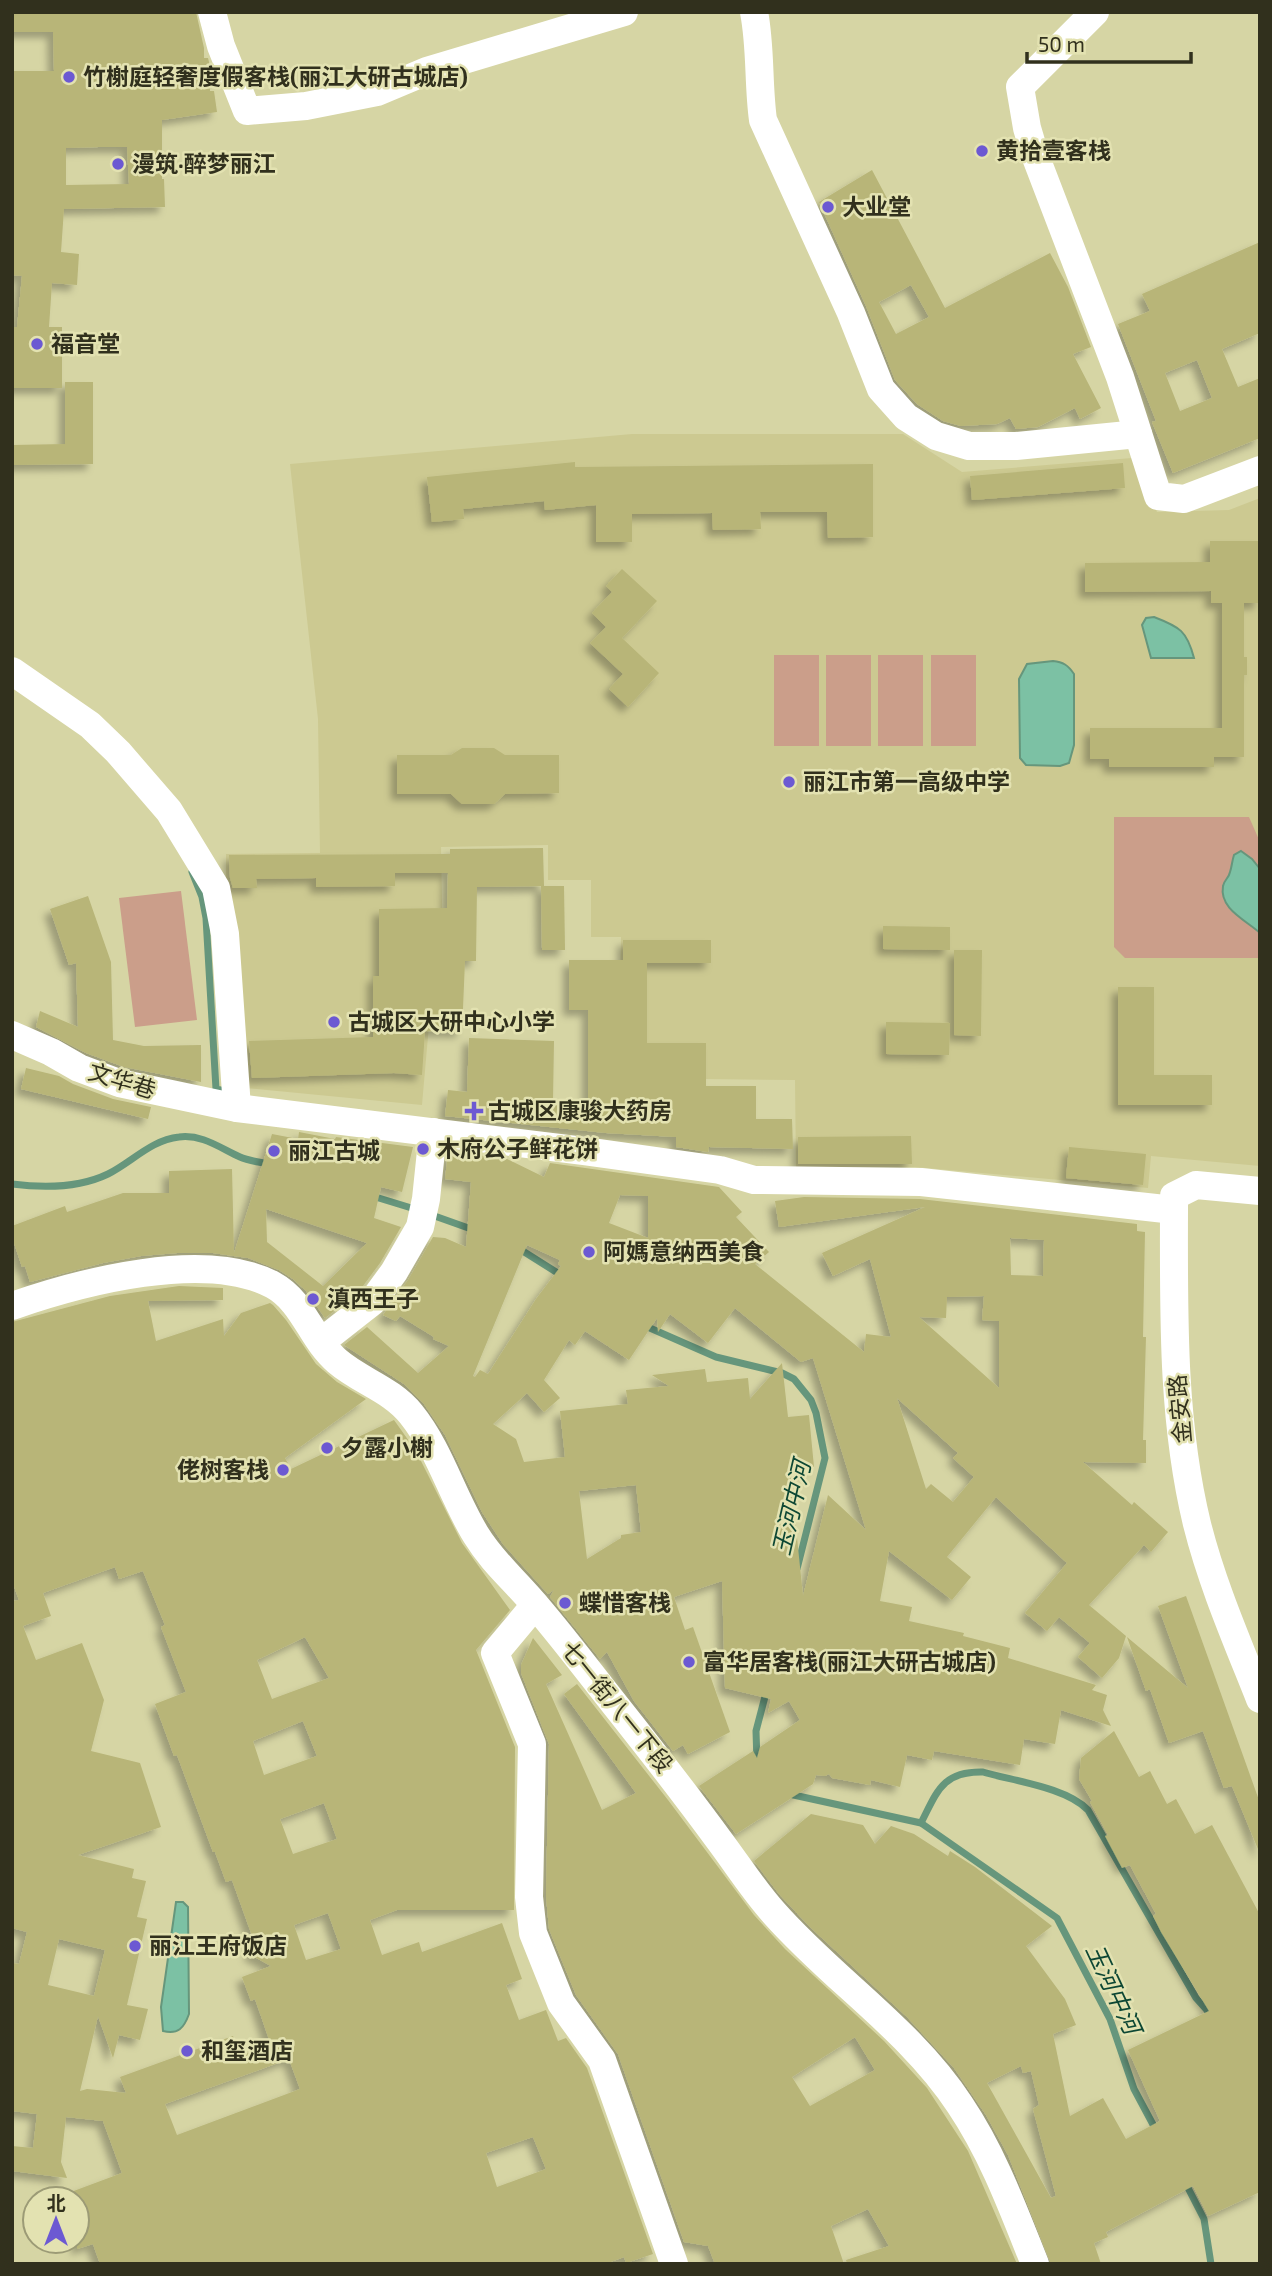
<svg xmlns="http://www.w3.org/2000/svg" width="1272" height="2276" font-family="'Exo 2','Noto Sans SC',sans-serif">
<style>
.built{fill:#ccc991}
.green{fill:#cb9e8a}
.water{fill:#7cc1a4;stroke:#66967c;stroke-width:2}
.lines{fill:none;stroke-linecap:round;stroke-linejoin:round}
.stream{stroke:#66967c;stroke-width:7}
.building{fill:#b8b578;fill-rule:evenodd;filter:url(#shadow)}
.minor{stroke:#fff;stroke-width:28}
.poi-dot{fill:#6c59d2;stroke:#e3e2b1;stroke-width:2.5}
.labels{text-anchor:middle;stroke-width:5;stroke-linejoin:round;paint-order:stroke}
.poi-label{font-size:23px;font-weight:bold;fill:#31301d;stroke:#e3e2b1;text-anchor:start}
.street-label{font-size:23px;fill:#31301d;stroke:#e3e2b1}
.water-label{font-size:24px;font-style:italic;fill:#0d4734;stroke:#e3e2b1}
</style>
<defs>
<filter id="shadow"><feDropShadow dx="-6" dy="6" stdDeviation="3.5" flood-color="#0004"/></filter>
</defs>
<rect width="100%" height="100%" fill="#d6d5a4"/>
<!-- built -->
<path class="built" d="M632,434H903L962,472L1132,458L1157,512L1229,510L1260,498V1166L1151,1156L1148,1188L915,1167H796L795,1080L706,1079L618,1069L621,937H591V880H548V845L441,847L443,957H435L422,1105L245,1088L226,894V854L320,853L318,719L290,464Z"/>
<!-- green -->
<g class="green">
<rect x="774" y="655" width="45" height="91"/>
<rect x="826" y="655" width="45" height="91"/>
<rect x="878" y="655" width="45" height="91"/>
<rect x="931" y="655" width="45" height="91"/>
<path d="M1114,817H1249L1260,842V869L1252,859L1241,852C1235,859 1228,867 1230,877C1232,890 1250,924 1260,933V958H1125L1114,947Z"/>
<path d="M181,891L197,1020L135,1027L119,898Z"/>
</g>
<!-- water -->
<g class="water">
<path d="M1154,617C1180,627 1187,631 1194,658H1151L1142,625L1146,618Z"/>
<path d="M1053,661C1063,662 1068,665 1074,674V745L1069,763L1060,766L1026,765L1020,758L1019,679L1027,664Z"/>
<path d="M1241,851L1252,859L1260,869V933C1246,920 1219,909 1223,886C1224,880 1229,878 1230,872C1232,866 1232,861 1234,855Z"/>
<path d="M176,1902H183L188,1907L189,2014C184,2028 178,2035 163,2031L161,2007Z"/>
</g>
<g class="lines">
<!-- stream -->
<g class="stream">
<path d="M192,872L202,897L206,918L216,1089L229,1092"/>
<path d="M12,1184C43,1188 79,1188 108,1174C132,1162 151,1140 179,1137C202,1134 220,1148 240,1157C249,1161 261,1162 271,1165"/>
<path d="M369,1195L418,1210"/>
<path d="M429,1214L474,1230"/>
<path d="M518,1248L564,1277"/>
<path d="M643,1325L716,1357L782,1373L794,1379L811,1400L816,1413L825,1458L797,1569"/>
<path d="M757,1763L756,1731L767,1689"/>
<path d="M789,1794L921,1823L1057,1918L1110,2019L1134,2089L1157,2132"/>
<path d="M921,1823C937,1792 942,1771 983,1772C1013,1781 1066,1787 1088,1810L1196,1998L1213,2017"/>
<path d="M1185,2182L1204,2219L1211,2264"/>
</g>
</g>
<!-- building -->
<g class="building">
<path d="M12,12H196L204,48V58H208L209,62L210,91H214L217,112L162,120V179H164L165,207L64,209L61,252L79,254L77,285L52,283L49,327H62V388H12V327H17L22,276L12,275V71H54L53,32H12ZM99,147H127L129,184L66,185V148Z"/>
<path d="M872,170L945,308L1050,253L1068,287L1091,347L1073,354L1101,408L1080,419L1075,408L1038,427L1016,429L1010,418L997,424L961,426L943,421L917,404L895,380L866,306L819,202ZM911,285L929,317L896,334L879,302Z"/>
<path d="M1260,242V333L1222,349L1238,387L1260,378V438L1173,473L1152,422L1156,421L1118,324L1150,311L1142,294ZM1197,360L1212,398L1180,411L1165,373Z"/>
<path d="M65,382H93V464L12,465V445L65,444Z"/>
<path d="M575,462V467L873,464V537L828,538L827,512H760L761,529L713,530L712,513L632,514V542H596V505L545,510L544,501L463,509L464,519L432,522L427,477Z"/>
<path d="M1123,463L1125,488L972,500L970,476Z"/>
<path d="M1210,541H1260V603H1244V657H1247V675H1244V757H1214V767H1109V759H1090V728H1222V603H1211V591L1085,592V563L1210,562Z"/>
<path d="M622,569L657,601L622,638L659,673L628,707L609,689L623,674L590,643L606,627L592,613L612,592L606,586Z"/>
<path d="M462,748H494L505,755H559V793L505,794L494,804H462L451,794H397V755H451Z"/>
<path d="M543,848L544,886L477,887L476,961H465L462,1032L425,1031L422,1075L394,1073L252,1078L249,1041L373,1037V976H379V909L447,908L448,873H395V886L316,887V878L256,879L257,888H233L230,878L229,855L450,854V849Z"/>
<path d="M541,886H564L565,950H542Z"/>
<path d="M88,896L111,962L113,1040L144,1046L201,1045V1082L124,1067L86,1053L36,1027L40,1011L78,1027L76,963L69,965L50,909Z"/>
<path d="M883,926L950,927V950L883,949Z"/>
<path d="M623,940H711V963H647V1043H706V1086H756V1119H792L793,1149L709,1147L708,1152L676,1147V1137L606,1133L445,1116L448,1090L467,1092L469,1038L554,1041L553,1101L588,1105V1010H569V960H623Z"/>
<path d="M954,950H982L981,1036L954,1035Z"/>
<path d="M1118,987H1154V1075H1212V1105H1118Z"/>
<path d="M886,1022L950,1023L949,1055L886,1054Z"/>
<path d="M26,1068L59,1076L73,1084L113,1099L151,1107L148,1119L21,1089Z"/>
<path d="M299,1132L335,1139L336,1137L413,1147L402,1192L381,1187L374,1218L401,1227L380,1263L360,1290L349,1299L325,1288L343,1304L325,1318L306,1291L293,1279L279,1270L248,1258L213,1253H177L141,1256L103,1263L30,1282L25,1266L22,1267L12,1237V1226L65,1206L67,1212L123,1193H169V1171L232,1169L234,1253L272,1134L298,1139ZM266,1209L367,1243L323,1286L267,1242Z"/>
<path d="M911,1136L912,1164H798V1137Z"/>
<path d="M1069,1147L1146,1154L1143,1185L1066,1178Z"/>
<path d="M448,1152L505,1158L544,1177L550,1163L719,1187L742,1212L736,1217L769,1252L755,1264L864,1352L866,1334L891,1337L870,1259L833,1276L822,1253L925,1207L779,1227L775,1201L804,1197L920,1199L1137,1224V1231L1145,1232L1143,1337H1146L1143,1440H1146V1463L1083,1462L1132,1505L1134,1502L1168,1532L1151,1552L1144,1545L1089,1605L1126,1636L1119,1658L1102,1678L1078,1657L1090,1643L1059,1617L1047,1631L1025,1613L1067,1563L996,1497L947,1557L971,1577L952,1600L889,1551L880,1601L912,1607L909,1621L964,1633L963,1636L1010,1648L1008,1658L1096,1685L1092,1690L1107,1695L1103,1710L1111,1726L1061,1710L1055,1744L1024,1739L1020,1765L934,1751L932,1760L907,1755L900,1787L871,1780L870,1785L832,1778L829,1774L825,1776L816,1775L813,1784L736,1834L699,1786L753,1751L757,1758L760,1747L800,1720L789,1701L768,1713L771,1699L725,1688L722,1581L674,1597L685,1630L693,1627L730,1732L688,1754L683,1745L673,1751L634,1701L607,1652L600,1659L550,1597L554,1590L548,1594L503,1544L482,1512L445,1435L424,1404L404,1384L344,1345L367,1327L418,1373L449,1346L433,1339L434,1337L400,1316L396,1321L383,1315L408,1280L433,1237L445,1238L466,1247L471,1182L445,1179ZM620,1195L648,1196V1238L609,1223ZM1010,1238L1044,1240L1043,1276L1011,1275ZM527,1245L560,1260L558,1264L561,1266L536,1299L488,1374L480,1370L475,1377L473,1376ZM984,1296L982,1320L999,1321V1388L919,1317L946,1318L947,1297ZM735,1308L801,1362L813,1358L866,1530L828,1495L803,1596L790,1469L814,1467L809,1415L788,1417L782,1363L750,1399L748,1378L707,1382L705,1369L652,1375L669,1386L626,1390L628,1404L560,1411L565,1457L524,1462L516,1439L493,1424L527,1393L544,1412L560,1398L544,1380L569,1340L575,1345L585,1331L629,1360L657,1318L658,1332L670,1314L708,1343ZM897,1398L958,1453L953,1458L974,1477L953,1502L931,1484L926,1489ZM636,1485L641,1532L621,1535V1538L587,1559L579,1491Z"/>
<path d="M179,1286L223,1288V1300L148,1301L156,1341L223,1319L224,1336L241,1313L270,1303L273,1305L286,1320L316,1364L337,1382L366,1399L285,1458L291,1469L394,1420L416,1451L462,1543L510,1610L476,1650L515,1747L514,1910H397L370,1920L382,1955L419,1942L422,1952L502,1923L522,1979L506,1985L519,2020L546,2010L558,2041L566,2038L587,2068L653,2254L626,2263L624,2257L605,2264H100L93,2244L77,2249V2199H74L71,2192L122,2173L103,2121L66,2117L61,2162L67,2178L12,2171V2146L33,2148L37,2114L12,2111V1963L19,1964L27,1932L12,1928V1601L19,1600L12,1581V1322L110,1296ZM115,1567L119,1579L143,1571L165,1625L161,1627L186,1692L155,1704L174,1756L177,1755L213,1852H215L226,1882L232,1880L255,1944L249,1954L271,1966L242,1977L251,2001L255,1999L271,2045L240,2056L233,2036L120,2077L126,2093L87,2089L80,2091L98,2016L113,2058L119,2035L140,2040L148,2009L127,2005L147,1919L137,1917L146,1881L132,1878L134,1869L78,1855L161,1827L140,1763L91,1751L104,1700L82,1643L36,1660L23,1626L51,1616L43,1593ZM305,1637L329,1678L272,1699L257,1660ZM303,1721L317,1756L264,1775L253,1741ZM324,1803L337,1839L293,1854L280,1819ZM328,1913L341,1949L306,1960L294,1925ZM59,1939L105,1950L94,1996L48,1985ZM289,2059L300,2089L177,2135L165,2104ZM533,2137L546,2169L497,2187L486,2153Z"/>
<path d="M1186,1596L1260,1803V1854L1232,1786L1224,1788L1203,1731L1169,1743L1150,1689L1146,1691L1127,1637L1188,1688L1158,1606Z"/>
<path d="M533,1638L562,1675L546,1684L602,1810L636,1793L564,1694L577,1684L668,1800L754,1915L785,1949L884,2041L927,2088L968,2151L1017,2264H847L846,2260L889,2246L868,2209L831,2226L844,2264H715L708,2246L684,2242L618,2054L576,1995L549,1929L546,1896L549,1744L521,1673V1665ZM855,2037L875,2070L810,2106L792,2077Z"/>
<path d="M1114,1731L1139,1777L1150,1771L1167,1804L1176,1799L1195,1834L1212,1825L1260,1915V2192L1208,2216L1193,2186L1106,2232L1108,2237L1094,2243L1101,2264H1051L1008,2155L986,2115L954,2068L907,2017L809,1926L779,1894L754,1861L811,1814L863,1825L875,1844L891,1826L914,1834L948,1856L950,1851L975,1867L1052,1926L1026,1946L1065,1999L1076,2025L1053,2034L1070,2116L1103,2098L1126,2139L1160,2121L1128,2050L1209,2011L1161,1932L1153,1916L1156,1914L1130,1865L1122,1868L1105,1836L1108,1835L1090,1802L1092,1801L1079,1779L1081,1758ZM1021,2066L1023,2073L1031,2071L1039,2105L1033,2109L1056,2196L1051,2198L987,2083Z"/>
</g>
<g class="lines">
<!-- minor -->
<g class="minor">
<path d="M212,12L221,46L247,111L306,106L377,92L427,71L624,12"/>
<path d="M754,12C761,48 758,84 763,120L851,313L881,389L906,417L936,436L969,446H1016L1138,434"/>
<path d="M1095,12L1020,87L1027,128L1035,155L1120,377L1158,496L1184,499L1260,470"/>
<path d="M12,671L90,725L118,752L169,811L216,888L225,934L237,1108"/>
<path d="M12,1035L51,1052L79,1068L119,1083L237,1108L584,1151L720,1170L754,1180L921,1182L1174,1210"/>
<path d="M1260,1191L1196,1185L1174,1196C1174,1306 1171,1417 1197,1524C1212,1584 1237,1641 1260,1699"/>
<path d="M12,1306C81,1282 205,1249 273,1285C304,1302 311,1339 337,1361C360,1381 391,1389 411,1414C440,1450 452,1496 476,1535C492,1561 511,1577 530,1599C560,1633 588,1671 616,1706C651,1750 686,1795 719,1840C737,1864 754,1891 774,1913C833,1980 911,2030 960,2105C993,2154 1013,2209 1035,2264"/>
<path d="M321,1342L372,1302L394,1272L420,1227L426,1199L433,1132"/>
<path d="M535,1605L495,1653L532,1744L529,1897L533,1933L561,2003L602,2060L674,2264"/>
</g>
</g>
<!-- markers -->
<g class="poi-dot">
<circle cx="69" cy="77" r="7"/>
<circle cx="982" cy="151" r="7"/>
<circle cx="118" cy="164" r="7"/>
<circle cx="828" cy="207" r="7"/>
<circle cx="37" cy="344" r="7"/>
<circle cx="789" cy="782" r="7"/>
<circle cx="334" cy="1022" r="7"/>
<path d="M470.5 1100.5h7v7h7v7h-7v7h-7v-7h-7v-7h7z"/>
<circle cx="423" cy="1149" r="7"/>
<circle cx="274" cy="1151" r="7"/>
<circle cx="589" cy="1252" r="7"/>
<circle cx="313" cy="1299" r="7"/>
<circle cx="327" cy="1448" r="7"/>
<circle cx="283" cy="1470" r="7"/>
<circle cx="565" cy="1603" r="7"/>
<circle cx="689" cy="1662" r="7"/>
<circle cx="135" cy="1946" r="7"/>
<circle cx="187" cy="2051" r="7"/>
</g>
<g class="labels">
<!-- poi labels -->
<g class="poi-label">
<text x="83" y="85">竹榭庭轻奢度假客栈(丽江大研古城店)</text>
<text x="996" y="159">黄拾壹客栈</text>
<text x="132" y="172">漫筑·醉梦丽江</text>
<text x="842" y="215">大业堂</text>
<text x="51" y="352">福音堂</text>
<text x="803" y="790">丽江市第一高级中学</text>
<text x="348" y="1030">古城区大研中心小学</text>
<text x="488" y="1119">古城区康骏大药房</text>
<text x="437" y="1157">木府公子鲜花饼</text>
<text x="288" y="1159">丽江古城</text>
<text x="603" y="1260">阿媽意纳西美食</text>
<text x="327" y="1307">滇西王子</text>
<text x="341" y="1456">夕露小榭</text>
<text x="269" y="1478" text-anchor="end">佬树客栈</text>
<text x="579" y="1611">蝶惜客栈</text>
<text x="703" y="1670">富华居客栈(丽江大研古城店)</text>
<text x="149" y="1954">丽江王府饭店</text>
<text x="201" y="2059">和玺酒店</text>
</g>
<!-- street labels -->
<g class="street-label">
<text transform="translate(122 1081) rotate(17)" y="8">文华巷</text>
<text transform="translate(1180 1409) rotate(-95)" y="8">金安路</text>
<text transform="translate(617 1707) rotate(51)" y="8">七一街八一下段</text>
</g>
<!-- water labels -->
<g class="water-label">
<text transform="translate(792 1508) rotate(-77)" y="8">玉河中河</text>
<text transform="translate(1113 1989) rotate(65)" y="8">玉河中河</text>
</g>
</g>
<!-- border -->
<rect width="1272" height="2276" fill="none" stroke="#31301d" stroke-width="28"/>
<!-- north arrow -->
<g transform="translate(56 2220)"><circle r="33" fill="#e3e2b1" stroke="#9c9b76" stroke-width="2"/>
<path d="M0-5L12 26L0 18L-12 26Z" fill="#6c59d2"/>
<text y="-10" font-size="19" font-weight="bold" text-anchor="middle" fill="#31301d">北</text>
</g>
<!-- scale -->
<path d="M1027 52v10h164v-10" fill="none" stroke="#31301d" stroke-width="3.5"/>
<text x="1038" y="52" font-size="21" fill="#31301d" stroke="#e3e2b1" stroke-width="5" paint-order="stroke">50 m</text>
</svg>
